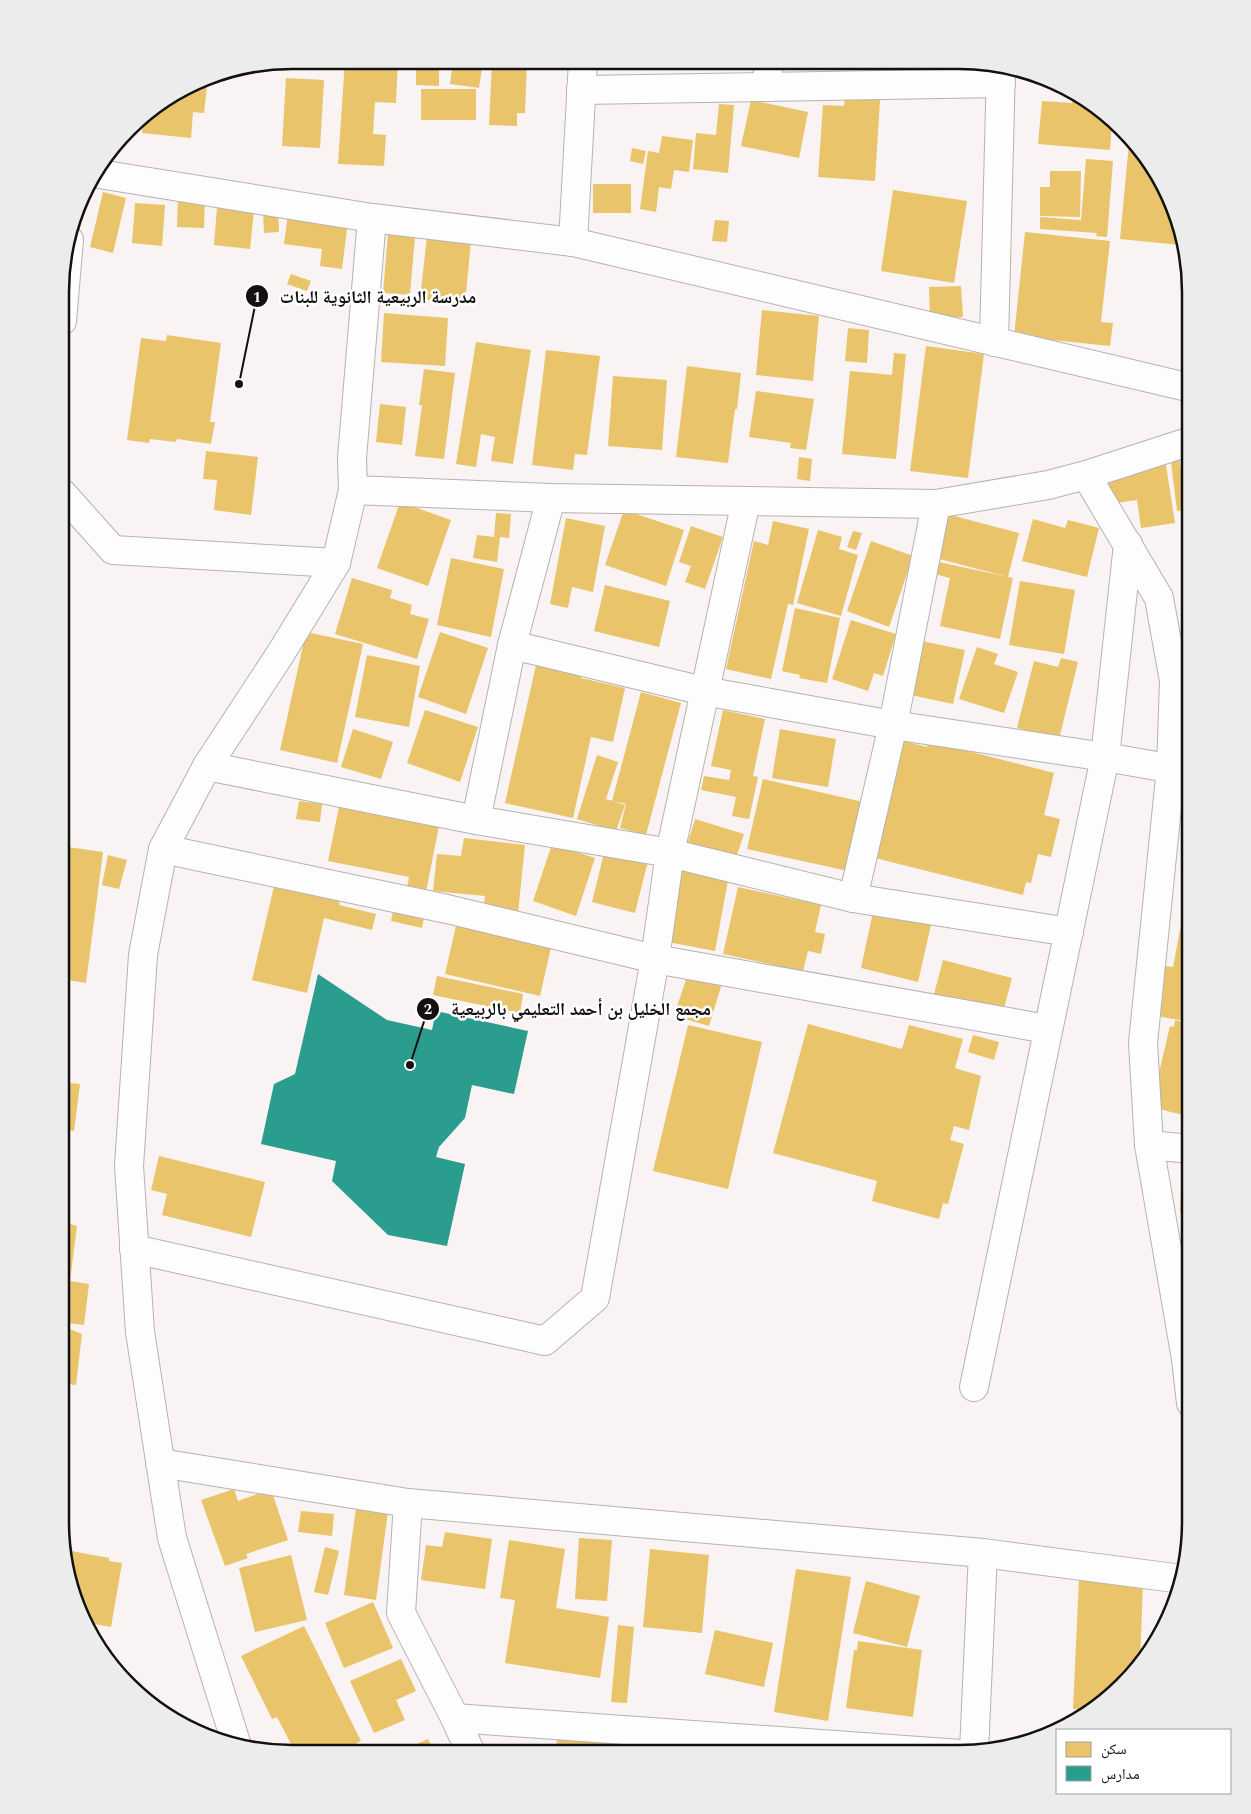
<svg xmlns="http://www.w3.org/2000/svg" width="1251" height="1814" font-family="Spectral,'Noto Naskh Arabic',serif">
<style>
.homes{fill:#e9c46a}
.schools{fill:#2a9d8f}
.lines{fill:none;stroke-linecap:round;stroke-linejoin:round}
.street-casing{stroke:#b6b2b2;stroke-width:30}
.street{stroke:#fefdfd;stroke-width:28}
.rim{fill:none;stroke:#131010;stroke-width:2.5}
.leader{fill:none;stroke:#131010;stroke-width:2}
.callout-dot{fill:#131010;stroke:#fff;stroke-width:2}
.mark-label{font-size:15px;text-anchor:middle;font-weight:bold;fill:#fff}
.callout-label{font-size:18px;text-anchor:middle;font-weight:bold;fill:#131010;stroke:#fff;stroke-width:5;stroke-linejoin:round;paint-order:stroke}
</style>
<rect width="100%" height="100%" fill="#f9f3f3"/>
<!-- homes -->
<g class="homes">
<path d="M345,60H398L396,103L375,102L373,134L386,135L384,166L338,164Z"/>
<path d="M416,60H439V86L416,85Z"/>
<path d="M453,60L483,61L479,88L450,84Z"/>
<path d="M492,61H527L525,113H517V126L489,125Z"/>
<path d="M208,77L204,113L193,112L191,138L142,133L144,115Z"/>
<path d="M286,78L324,80L320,148L282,146Z"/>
<rect x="421" y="89" width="55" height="31"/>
<path d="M1073,92L1100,108L1112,122L1110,150L1038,144L1042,101L1072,103Z"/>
<path d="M845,97L880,100L875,181L818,177L823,105L844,106Z"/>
<path d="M751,100L808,112L799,158L741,146Z"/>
<path d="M719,104L734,105L728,173L693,169L696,133L716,135Z"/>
<path d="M662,136L693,140L689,172L674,170L671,189L659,187L656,212L640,209L648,151L659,153Z"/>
<path d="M1129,143L1167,189L1180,245L1120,239Z"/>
<path d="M632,148L646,151L643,164L630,161Z"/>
<path d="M1086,159L1113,161L1107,237L1096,236L1097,233L1040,229V217L1081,220Z"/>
<path d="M1050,171H1081L1080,217L1040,216V187H1050Z"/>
<rect x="593" y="184" width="38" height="29"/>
<path d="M893,190L967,201L954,283L881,271Z"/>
<path d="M103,192L126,198L113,253L90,247Z"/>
<path d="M178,196L205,197L204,228L177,227Z"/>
<path d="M135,203L165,205L162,246L132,243Z"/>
<path d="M217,207L254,210L250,249L214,245Z"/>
<path d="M278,210L279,232L264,233L263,211Z"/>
<path d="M288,214L348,221L342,269L320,266L322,249L284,244Z"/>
<path d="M715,220L729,221L727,242L712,241Z"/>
<path d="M1025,232L1110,241L1101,322L1113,323L1110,346L1014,336Z"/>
<path d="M388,233L415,236L410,295L383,293Z"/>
<path d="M427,236L471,241L465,304L420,299Z"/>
<path d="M291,274L311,281L307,291L287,284Z"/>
<path d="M961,286L963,317L930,319L929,287Z"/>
<path d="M762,310L819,316L813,381L756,375Z"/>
<path d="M384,313L448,318L445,366L381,362Z"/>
<path d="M848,328L869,330L867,363L845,361Z"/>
<path d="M167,335L221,343L210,422H215L211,444L177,439L176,442L150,439L149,443L127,440L141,338L166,341Z"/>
<path d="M476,342L531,350L513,464L491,461L495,437L481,434L476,467L456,464Z"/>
<path d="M926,346L984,354L968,478L910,471Z"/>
<path d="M546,350L600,356L587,455L575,454L573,470L532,465Z"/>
<path d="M894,353L906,354L896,459L842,454L850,371L892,375Z"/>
<path d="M687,366L741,373L737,409H735L728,463L676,457Z"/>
<path d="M424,369L455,373L444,459L415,456L422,405H419Z"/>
<path d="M613,376L667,380L662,450L608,446Z"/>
<path d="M756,391L814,399L806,450L790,448L791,443L749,437Z"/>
<path d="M380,404L406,407L402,445L376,442Z"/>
<path d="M206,451L258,457L251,515L214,510L217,480L203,479Z"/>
<path d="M1179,453L1181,470L1191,469V509L1177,511L1170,454Z"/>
<path d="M799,457L812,459L810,481L797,479Z"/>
<path d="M1165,459L1175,523L1141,528L1137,500L1109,504L1105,477Z"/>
<path d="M400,502L451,520L428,586L377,568Z"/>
<path d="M624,510L684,530L666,586L605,565Z"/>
<path d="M496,513L511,514L509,538L500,537L497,562L473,558L477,535L494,537Z"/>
<path d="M943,513L1019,533L1008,577L932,557Z"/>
<path d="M566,518L605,526L593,592L572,587L568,608L550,604Z"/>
<path d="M1033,519L1065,528L1068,520L1099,528L1087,577L1022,561Z"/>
<path d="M773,521L809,529L793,605L788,604L771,679L726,669L754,541L768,545Z"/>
<path d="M691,526L723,537L705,589L685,582L691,566L679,562Z"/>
<path d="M818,530L842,537L839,549L858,555L841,616L797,603Z"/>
<path d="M853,531L862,533L856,550L847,547Z"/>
<path d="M871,541L913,556L889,627L847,611Z"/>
<path d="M451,558L504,569L491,637L437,625Z"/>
<path d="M934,561L1013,578L1000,639L940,626L950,578L931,573Z"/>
<path d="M352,578L392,590L390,598L412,605L410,614L429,619L417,659L335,634Z"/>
<path d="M1020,581L1075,590L1064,654L1009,645Z"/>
<path d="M605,585L670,601L659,647L594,631Z"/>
<path d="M795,608L840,618L827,683L799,678L800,675L782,671Z"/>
<path d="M851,620L896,634L883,676L874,673L868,691L832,679Z"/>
<path d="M306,632L363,644L337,763L280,750Z"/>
<path d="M440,632L488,648L466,714L418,697Z"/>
<path d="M922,641L965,650L953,704L911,695Z"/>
<path d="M977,647L998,654L994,664L1018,672L1004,713L959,699Z"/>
<path d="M367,655L420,666L409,727L355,717Z"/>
<path d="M1061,658L1078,662L1059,739L1017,728L1034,661L1058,667Z"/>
<path d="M536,665L582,675L581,678L625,688L613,742L591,737L573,818L505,803Z"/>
<path d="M641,692L681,703L646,835L620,828L626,804L612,801Z"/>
<path d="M425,710L478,727L460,782L407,763Z"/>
<path d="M723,710L765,719L753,776L758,777L749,819L732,816L736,797L701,790L704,776L729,780L731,770L711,766Z"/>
<path d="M1190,725H1191V760L1185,759Z"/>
<path d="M353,729L393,742L381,779L341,767Z"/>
<path d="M780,729L836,739L828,787L772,778Z"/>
<path d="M904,741L927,747L928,741L1054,773L1044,815L1060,819L1051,857L1038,854L1031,883L1026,882L1023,895L875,858Z"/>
<path d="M597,755L618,762L606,799L625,805L616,831L577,819Z"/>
<path d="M763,779L863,802L848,871L747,849Z"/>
<path d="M299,801L322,804L320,822L296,819Z"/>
<path d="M340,802L439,826L426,892L407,888L409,877L328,861Z"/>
<path d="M695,819L744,834L736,858L688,842Z"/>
<path d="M464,838L525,845L518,913L483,910L485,896L433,891L437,854L461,856Z"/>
<path d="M552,844L595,858L576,916L533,901Z"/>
<path d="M61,846L103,852L86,983L61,979Z"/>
<path d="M605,849L648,861L635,913L592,902Z"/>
<path d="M108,855L127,860L119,889L102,885Z"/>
<path d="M683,865L729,875L715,951L668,942Z"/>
<path d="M1190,877H1191V1022L1156,1016L1165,966L1173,967Z"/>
<path d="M276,878L341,893L339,905L376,914L372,930L324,918L307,993L252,980Z"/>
<path d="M738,887L821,905L815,932L825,934L821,954L808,951L803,971L723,954Z"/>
<path d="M394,906L425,913L422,928L391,921Z"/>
<path d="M873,912L931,925L918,982L861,968Z"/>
<path d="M457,921L552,943L540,996L445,974Z"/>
<path d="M943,960L1012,978L1003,1012L934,994Z"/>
<path d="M689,970L723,980L709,1026L674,1016Z"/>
<path d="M437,976L523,994L520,1013L433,995Z"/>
<path d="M1175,1020L1191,1024V1117L1151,1107L1170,1026L1174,1027Z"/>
<path d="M808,1024L902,1049L909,1025L963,1039L955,1068L981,1076L969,1130L954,1126L950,1140L964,1144L948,1204L943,1203L939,1219L872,1201L877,1181L773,1153Z"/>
<path d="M688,1025L762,1042L728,1189L653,1171Z"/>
<path d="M973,1035L999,1042L994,1060L968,1052Z"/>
<path d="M61,1082L80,1084L74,1131L67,1130L65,1149L61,1148Z"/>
<path d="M159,1156L265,1182L251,1237L162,1215L167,1194L151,1190Z"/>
<path d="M1182,1172L1191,1173L1189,1213L1180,1212Z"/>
<path d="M60,1221L77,1226L70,1281L89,1284L84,1325L60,1322Z"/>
<path d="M60,1325L82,1334L76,1385L60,1383Z"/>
<path d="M234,1489L238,1501L271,1489L288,1540L246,1554L248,1558L225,1566L201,1500Z"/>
<path d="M356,1508L388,1512L376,1600L344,1595Z"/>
<path d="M301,1511L334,1514L332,1536L298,1532Z"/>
<path d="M445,1532L492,1539L485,1589L421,1580L426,1545L442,1547Z"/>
<path d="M579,1538L612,1540L607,1601L575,1599Z"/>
<path d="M509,1540L565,1549L556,1608L609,1617L600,1678L505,1663L515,1600L500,1598Z"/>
<path d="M325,1547L339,1551L328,1595L314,1592Z"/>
<path d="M650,1549L709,1555L702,1633L643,1627Z"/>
<path d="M66,1550L109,1558V1561L122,1563L111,1627L83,1622Z"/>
<path d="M291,1555L307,1620L255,1632L239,1568Z"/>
<path d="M796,1569L851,1577L828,1721L774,1712Z"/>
<path d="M1079,1579L1143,1582L1140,1665L1112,1697L1076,1720L1077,1709H1073Z"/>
<path d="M866,1581L920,1596L907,1647L853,1633Z"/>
<path d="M373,1602L393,1648L344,1668L325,1623Z"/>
<path d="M618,1625L634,1627L627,1703L611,1702Z"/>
<path d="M304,1626L361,1741L339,1752H284L293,1748L277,1717L272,1719L241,1656Z"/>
<path d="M715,1630L773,1643L764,1687L705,1674Z"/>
<path d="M858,1641L922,1650L913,1717L846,1708L854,1650H857Z"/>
<path d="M401,1659L416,1691L396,1700L405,1720L374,1733L350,1681Z"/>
<path d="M148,1703L157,1705L156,1709L151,1706Z"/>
<path d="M557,1737L635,1745V1753H535L536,1747L556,1749Z"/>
<path d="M428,1739L435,1753L399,1752Z"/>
<path d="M370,1746L373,1752H356Z"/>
<path d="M716,1749L772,1753H716Z"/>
<path d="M697,1751V1753H661V1752Z"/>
</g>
<!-- schools -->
<path class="schools" d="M318,974L387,1020L432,1030L436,1011L528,1031L514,1094L472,1085L465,1118L439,1147L436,1157L465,1164L447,1246L388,1235L332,1181L336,1161L261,1144L274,1084L295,1074Z"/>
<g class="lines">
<!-- street casing -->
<g class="street-casing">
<g id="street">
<path d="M768,61V87"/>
<path d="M581,90L1001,83"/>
<path d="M93,173L372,218"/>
<path d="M573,242L583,61"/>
<path d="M62,321L69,240"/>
<path d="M994,342L1001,66"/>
<path d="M1086,475L1159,598L1174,681L1171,768L1143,1043L1149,1145L1186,1359L1191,1403"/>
<path d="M353,490L352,458L372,218L573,242L1191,388"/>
<path d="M62,493L113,550L336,563"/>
<path d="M746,501L670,853L655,959L1047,1029"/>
<path d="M512,645L704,691L893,725L1105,757L1191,772"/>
<path d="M207,766L476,820L670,853L853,898L1069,932"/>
<path d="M476,820L512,645L551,498"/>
<path d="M853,898L893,725L936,504"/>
<path d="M1149,1145L1191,1149"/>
<path d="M134,1249L545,1341L595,1298L655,959L447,909L163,849"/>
<path d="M974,1387L1105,757L1128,544"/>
<path d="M160,1463L408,1503L983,1553L1182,1579"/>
<path d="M408,1503L401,1613L455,1718L471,1753"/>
<path d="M455,1718L961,1754"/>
<path d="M237,1746L172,1538L140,1332L129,1166L143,955L163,849L207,766L281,653L336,563L353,490L551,498L936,504L1048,485L1086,475L1191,441"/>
<path d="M974,1751L983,1553"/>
</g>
</g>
<!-- street -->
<use href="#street" class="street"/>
</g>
<!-- crop -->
<path d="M0 0H1251V1814H0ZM292 69H959A223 223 0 0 1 1182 292V1522A223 223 0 0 1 959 1745H292A223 223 0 0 1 69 1522V292A223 223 0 0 1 292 69Z" fill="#ececec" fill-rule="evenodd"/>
<path class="rim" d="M292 69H959A223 223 0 0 1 1182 292V1522A223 223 0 0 1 959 1745H292A223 223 0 0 1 69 1522V292A223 223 0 0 1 292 69Z"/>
<!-- callouts -->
<path class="leader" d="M239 384L257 296M410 1065L428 1009"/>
<g class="callout-dot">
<circle cx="239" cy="384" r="5"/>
<circle cx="410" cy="1065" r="5"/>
<circle cx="257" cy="296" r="12"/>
<circle cx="428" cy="1009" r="12"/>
</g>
<g class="mark-label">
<text x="257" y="302">1</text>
<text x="428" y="1014">2</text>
</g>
<g class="callout-label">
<text x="378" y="303">مدرسة الربيعية الثانوية للبنات</text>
<text x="581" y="1015">مجمع الخليل بن أحمد التعليمي بالربيعية</text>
</g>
<!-- legend -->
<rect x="1056" y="1729" width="175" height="65" fill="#ffffff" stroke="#a19f9f"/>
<rect x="1066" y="1742" width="25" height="15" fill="#e9c46a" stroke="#a19f9f"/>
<text x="1101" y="1754" font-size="15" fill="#131010">سكن</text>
<rect x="1066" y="1766" width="25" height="15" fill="#2a9d8f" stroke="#a19f9f"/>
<text x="1101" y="1779" font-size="15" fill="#131010">مدارس</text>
</svg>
